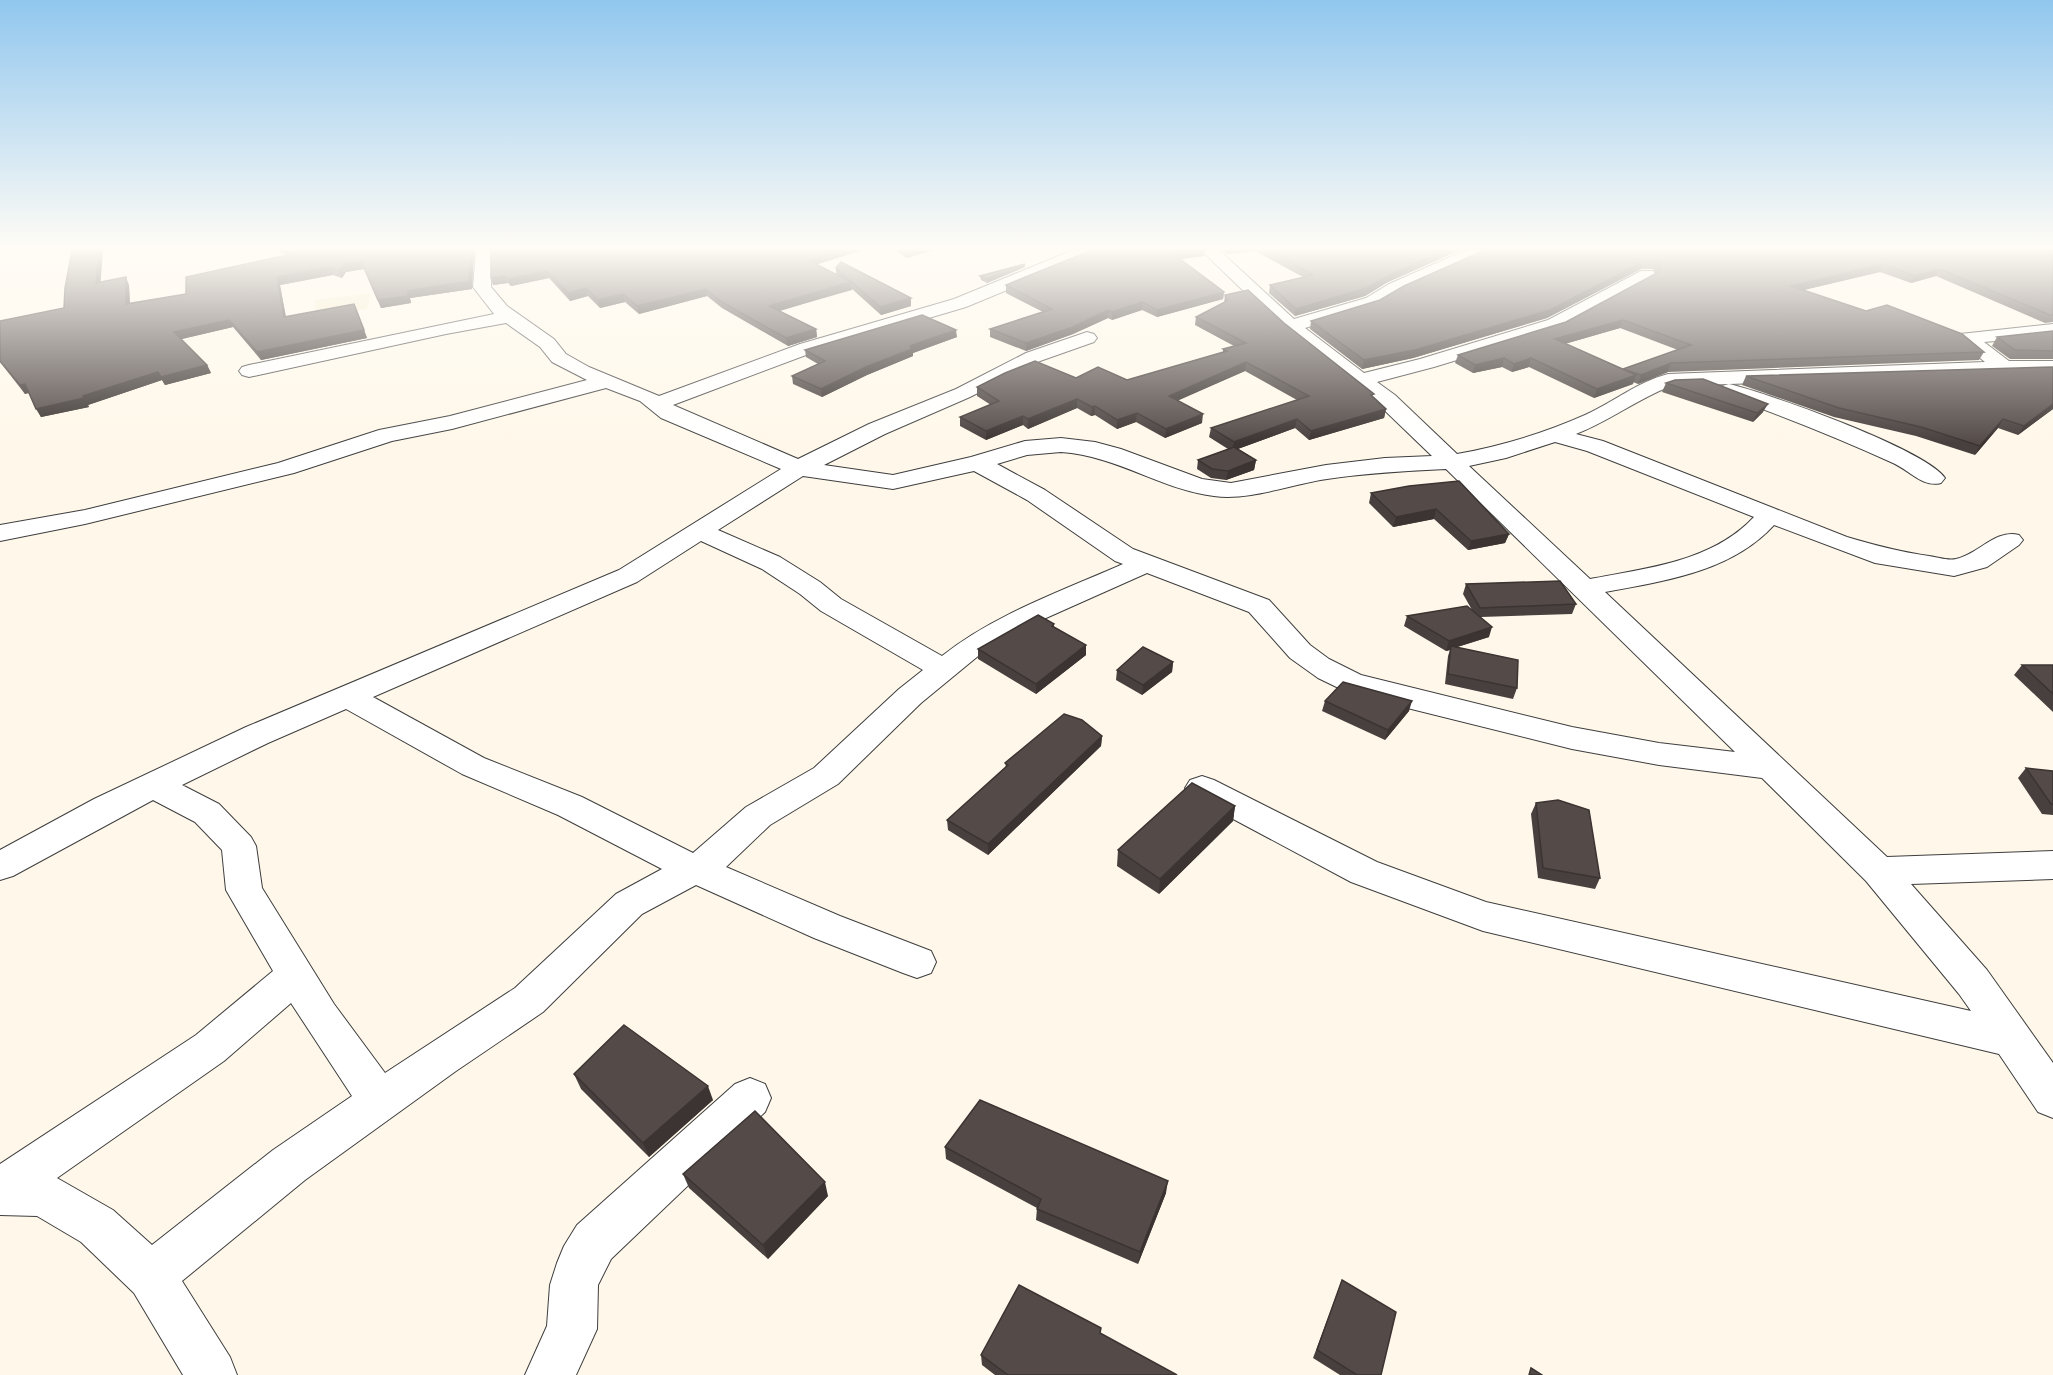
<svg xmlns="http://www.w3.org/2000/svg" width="2053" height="1375" font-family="Lora,serif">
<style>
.farmland{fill:#f4eccb}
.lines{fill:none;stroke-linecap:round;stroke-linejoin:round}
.street-casing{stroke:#3e3e3e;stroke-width:2}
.street{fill:#fff;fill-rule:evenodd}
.wall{fill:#48403e;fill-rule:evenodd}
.shaded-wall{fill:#3b3432}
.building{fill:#544b48;stroke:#3b3432;stroke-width:1.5}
</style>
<rect width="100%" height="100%" fill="#fff8ea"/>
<!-- farmland -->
<path class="farmland" d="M371,293L367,309L316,317L315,300Z"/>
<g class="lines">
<!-- street casing -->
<g class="street-casing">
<g id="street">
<path d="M476,250H492L491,287L507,306L554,339L566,354L589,367L659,396L800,344L954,299L1073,250H1096L1094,254L966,307L814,352L673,405L798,459L869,424L956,389L1026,353L1087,332L1094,334L1097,338L1094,342L1040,361L970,397L885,434L824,465L893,475L971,457L1025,441L1061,438L1095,442L1121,449L1202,479L1231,483L1326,465L1385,458L1432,456L1379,405L1284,330L1201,250H1219L1294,319L1366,298L1389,284L1466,250H1488L1486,254L1401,292L1378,306L1305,328L1364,373L1420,359L1548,320L1641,271H1653L1656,275L1653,279L1562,328L1434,367L1377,382L1395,395L1457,454C1501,446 1545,433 1585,415C1614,402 1637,382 1668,374L1985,362L1960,342L1957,338L1960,334L2053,324V336L1984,342L2009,361H2053V373L1671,386C1637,399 1610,421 1576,434L1603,441L1847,537C1874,545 1900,552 1929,556C1937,557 1948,561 1956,559C1979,554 1995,529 2019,535L2023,540L2019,545L1987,567L1954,576L1875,563L1774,525C1731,572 1664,581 1605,592L1887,857L2053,851V879L1911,884L1987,970L2053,1063V1118L2038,1112L1999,1054L1483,931L1351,882L1190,796L1185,788L1190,780L1202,776L1214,780L1377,862L1486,902L1971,1011L1959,994L1866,881L1762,778L1659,765L1572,749L1351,694L1318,678L1290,658L1249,612L1147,573L1046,618L983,652L921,703L838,784L770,825L726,867L840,916L931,951L936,962L931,973L917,978L903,973L814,938L696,885L642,914L543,1012L456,1071L305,1180L182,1281L230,1357L237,1375H183L134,1293L81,1242L37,1216L0,1215V1164L196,1035L273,971L226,890L222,850L195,822L153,800L13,876L0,880V850L94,799L246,727L619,570L781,469L661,418L640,401L606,388L452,429L392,441L294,473L85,524L0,541V525L85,510L278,463L379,430L450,416L587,380L552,362L540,347L506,323L446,334L249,377L242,375L239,371L242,367L249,365L494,314L473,287ZM1555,442L1587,451L1754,517C1712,562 1647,568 1590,579L1469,466L1506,458ZM1061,452C1118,456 1162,490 1214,496C1249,501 1292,484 1327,479C1366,473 1406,471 1446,469L1735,752L1659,743L1572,727L1361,675L1329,659L1310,645L1269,600L1133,549L1045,490L997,464L1027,455ZM974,471L1027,500L1115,561L1123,564C1062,591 995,614 942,656L841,599L820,582L780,557L718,530L803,476L893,489ZM701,541L762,569L800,594L821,611L923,670L899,689L814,768L746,807L693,853L582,797L484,758L373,697L637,582ZM346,709L462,774L558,815L662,869L616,894L515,988L385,1073L334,1004L262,888L256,846L251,837L219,804L182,785L268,743ZM291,1003L352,1096L273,1150L152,1245L113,1210L57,1178L224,1061Z"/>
<path d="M1729,384C1768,393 1925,449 1945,478L1941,483C1923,488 1909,470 1893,463C1836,437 1780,415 1722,394L1719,390L1722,386Z"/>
<path d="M750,1078L765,1084L771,1098L765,1112L611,1259L598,1285L597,1329L576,1375H525L547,1326L550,1285L557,1263L564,1246L577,1225L735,1084Z"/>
</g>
</g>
<!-- street -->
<use href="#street" class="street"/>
</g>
<!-- wall -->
<g class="wall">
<path d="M72,250H103L100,282L129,285L130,303L186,294L287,255L279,252V250H474L472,289L410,298L411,303L381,308L364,269L346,272L342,278L333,275L280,285L286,317L354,304L367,338L261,360L233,327L181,339L207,365L211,373L165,385L162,380L88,405L89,407L41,417L29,393L25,394L0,362V321L64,308Z"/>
<path d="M491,250H863L817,264L836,275V268L911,298V306L881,315L852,289L780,311L816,329L817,337L788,346L722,308L707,296L639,314L625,302L600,308L588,296L570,301L549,278L511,286L508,283L493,285L491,278Z"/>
<path d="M895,250H933L907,258Z"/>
<path d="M1092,250L1204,256L1180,259L1224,292L1223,299L1157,317L1142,310L1112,320L1108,318L1073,334L1026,351L990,337V329L1043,312L1006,293V285Z"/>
<path d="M1222,250H1460L1388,282L1365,296L1295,316L1269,293L1270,285L1303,277L1255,251L1227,254Z"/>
<path d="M1485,250H2053V322L2045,323L1936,276L1911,283L1880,272L1803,290L1984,352L1979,360L1668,372L1638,384L1633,382V384L1594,398L1529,367L1512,372L1502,367L1473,373L1455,363L1458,355L1566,322L1656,274L1653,269H1641L1547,318L1413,358L1362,369L1310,329L1311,321L1380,300ZM1620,328L1678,350L1623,369L1565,344Z"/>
<path d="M1025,267L987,283L981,280L980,276Z"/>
<path d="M1225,295L1284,323L1386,409L1384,418L1309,440L1295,428L1238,449L1256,460L1254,470L1226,480L1211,478L1197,469L1198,460L1228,449L1209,437L1211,428L1297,400L1245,371L1178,400L1202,423L1165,438L1136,422L1117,429L1095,415L1091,416L1077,408L1028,429L1023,425L986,440L960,426V417L991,405L977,396V387L1076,378L1127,380L1223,352V349L1234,346L1195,325L1196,317L1224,303Z"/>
<path d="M2053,331V359H2010L1992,346L1997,337Z"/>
<path d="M957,337L913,353V356L867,375L822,397L793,384L792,376L818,364L806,357L805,350Z"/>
<path d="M1746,376L2053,409L2018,435L1998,428L1975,455L1916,436L1834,417L1742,385Z"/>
<path d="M1666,383L1763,412L1753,422L1662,392Z"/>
<path d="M1409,486L1509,534L1505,543L1468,550L1434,519L1393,527L1369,503L1371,493Z"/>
<path d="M1466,584L1576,604L1572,614L1481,617L1489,637L1457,647L1517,688L1513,699L1445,684L1448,656L1450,650L1446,651L1404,626L1407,616L1472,610L1463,594Z"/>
<path d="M1054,624V628L1086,655L1036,694L978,659V649Z"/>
<path d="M1173,662L1172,672L1142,695L1116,680L1117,670Z"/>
<path d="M2022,665H2053V712L2014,675Z"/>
<path d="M1325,701L1409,711L1385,740L1322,711Z"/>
<path d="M1102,736L1101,746L988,855L948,830L947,820L1006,767L1005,763Z"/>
<path d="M2026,768L2053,771V815L2042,814L2018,778Z"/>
<path d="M1536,803L1600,878L1595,889L1538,878L1531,814Z"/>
<path d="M1235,806L1233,821L1159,894L1117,866L1118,850Z"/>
<path d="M574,1074L713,1100L649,1157L581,1089Z"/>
<path d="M945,1147L1166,1193L1138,1264L1036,1220L1037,1208L946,1159Z"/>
<path d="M683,1174L828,1196L768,1259L689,1188Z"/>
<path d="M1342,1280L1381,1375H1340L1313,1358Z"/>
<path d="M981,1355L1177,1375H995L982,1365Z"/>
</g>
<!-- shaded-wall -->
<g class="shaded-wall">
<path d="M99,250H103L100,290L96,283Z"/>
<path d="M471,250H474L472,289L410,298L411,303L381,308L378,300Z"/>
<path d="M839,250H863L809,267L808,260Z"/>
<path d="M907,250H933L907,258Z"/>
<path d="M1196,250H1205L1204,256L1171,260L1172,253Z"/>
<path d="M1227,250H1255L1227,254Z"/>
<path d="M1445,250H1460L1388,282L1365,296L1295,316L1296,309L1390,275Z"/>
<path d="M361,261L364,269L346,272L342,278L339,271L343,265Z"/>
<path d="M1644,261L1641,269L1547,318L1413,358L1362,369L1364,360Z"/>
<path d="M1025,264V267L987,283V279Z"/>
<path d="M1883,264L1880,272L1787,294L1791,286Z"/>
<path d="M330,267L333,275L280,285L287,325L284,317L277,277Z"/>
<path d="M1940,269L1936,276L1911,283L1915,276Z"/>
<path d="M547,271L549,278L511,286L508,279Z"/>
<path d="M506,276L508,283L493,285L491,278Z"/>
<path d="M126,277L129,285L130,312L126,304Z"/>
<path d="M851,282L852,290L771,313L769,306Z"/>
<path d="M586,288L588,296L570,301L568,293Z"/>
<path d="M706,289L707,296L639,314L637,306Z"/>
<path d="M1224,292L1223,299L1157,317V310Z"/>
<path d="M623,294L625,302L600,308L598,300Z"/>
<path d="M911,298V306L881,315L880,307Z"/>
<path d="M1142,302V310L1112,320V312Z"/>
<path d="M1108,310V318L1073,334L1026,351V343Z"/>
<path d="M229,320L233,327L178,340L174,332Z"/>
<path d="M1623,320L1620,328L1553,347L1555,339Z"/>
<path d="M816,329L817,337L788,346L786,338Z"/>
<path d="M364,330L367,338L261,360L257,352Z"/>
<path d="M956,330L957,337L913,353V356L867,375L822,397L821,389L910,346Z"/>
<path d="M1504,358L1502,367L1473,373L1475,365Z"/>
<path d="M1531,358L1529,367L1512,372L1514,364Z"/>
<path d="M1246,362L1245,371L1168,405L1169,396Z"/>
<path d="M1671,363L1668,372L1638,384L1641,375Z"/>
<path d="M207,365L211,373L165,385L162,380L88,405L89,407L41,417L36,409L83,396L158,372Z"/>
<path d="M1636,375L1633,384L1594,398L1597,389Z"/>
<path d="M25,384L30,392L25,394L20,385Z"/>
<path d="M1077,399V408L1028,429V419Z"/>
<path d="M1768,404L1763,412L1753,422L1757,413Z"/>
<path d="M2053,404V409L2018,435L2024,426Z"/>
<path d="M1095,406V415L1091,416L1092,407Z"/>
<path d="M1386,409L1384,418L1309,440L1311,431Z"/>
<path d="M1137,413L1136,422L1117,429V420Z"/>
<path d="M1203,414L1202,423L1165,438L1166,429Z"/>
<path d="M1023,416V425L986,440V431Z"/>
<path d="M1297,419L1295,428L1232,451L1234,442Z"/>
<path d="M2003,419L1998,428L1975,455L1980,446Z"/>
<path d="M1256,460L1254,470L1226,480L1228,471Z"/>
<path d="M1436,509L1434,519L1393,527L1396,517Z"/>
<path d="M1509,534L1505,543L1468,550L1471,541Z"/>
<path d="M1492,627L1489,637L1451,649V646L1450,650L1446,651L1449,641Z"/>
<path d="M1086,645V655L1036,694V684Z"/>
<path d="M1173,662L1172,672L1142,695L1143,685Z"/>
<path d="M1412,701L1409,711L1385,740L1388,730Z"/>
<path d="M1102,736L1101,746L988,855V844Z"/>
<path d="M1235,806L1233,821L1159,894L1160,879Z"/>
<path d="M708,1086L713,1100L649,1157L643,1143Z"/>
<path d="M1168,1181L1166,1193L1138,1264L1140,1252Z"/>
<path d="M825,1182L828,1196L768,1259L763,1245Z"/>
</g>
<!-- building -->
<g class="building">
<path d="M72,250H99L96,283L126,277V304L186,294V277L296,253L290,250H471L469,281L408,291V296L378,300L361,261L343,265L339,271L330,267L277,277L284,317L354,304L364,330L257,352L229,320L174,332L207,365L161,377L158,372L83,396L84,398L36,409L25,384L20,385L0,361V321L64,308L65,288Z"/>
<path d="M491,250H839L808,260L851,282L769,306L816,329L786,338L720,301L706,289L637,306L623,294L598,300L586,288L568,293L547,271L508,279L506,276L491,278Z"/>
<path d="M1092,250H1196L1172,253L1224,292L1157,310L1142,302L1112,312L1108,310L1073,327L1026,343L990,329L1052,309L1006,285Z"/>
<path d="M1269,250H1445L1390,275L1367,288L1296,309L1270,285L1313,275Z"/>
<path d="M1485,250H2053V315H2050L1940,269L1915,276L1883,264L1791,286L1866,311L1887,305L1962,334L1984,352L1671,363L1641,375L1623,369L1691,345L1623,320L1555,339L1636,375L1597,389L1531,358L1514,364L1504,358L1475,365L1458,355L1566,322L1657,273L1661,269L1656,261H1644L1550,310L1415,350L1364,360L1311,321L1380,300L1404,286Z"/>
<path d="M841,262L911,298L880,307L836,268Z"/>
<path d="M1025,264L987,279L980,276Z"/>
<path d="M1248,290L1284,323L1374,394L1371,395L1386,409L1311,431L1297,419L1234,442L1211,428L1309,396L1246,362L1169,396L1203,414L1166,429L1137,413L1117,420L1095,406L1092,407L1077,399L1028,419L1023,416L986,431L960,417L999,401L977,387L1005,373L1035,361L1076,378L1098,367L1127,380L1227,351L1223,349L1246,343L1196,317L1227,301L1225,295Z"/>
<path d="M922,315L956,330L910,346L912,349L866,367L821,389L792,376L825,361L805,350Z"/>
<path d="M2053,331V351L2015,350L1997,337Z"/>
<path d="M2053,367V404L2024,426L2003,419L1980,446L1921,427L1839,408L1746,376Z"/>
<path d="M1703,379L1768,404L1757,413L1666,383L1675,380Z"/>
<path d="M1234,447L1256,460L1228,471L1212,469L1198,460Z"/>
<path d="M1459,481L1509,534L1471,541L1436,509L1396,517L1371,493L1409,486Z"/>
<path d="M1560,581L1576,604L1480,608L1466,584Z"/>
<path d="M1467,606L1492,627L1449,641L1407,616Z"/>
<path d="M1038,615L1054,624L1052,626L1086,645L1036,684L978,649Z"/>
<path d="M1451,646L1518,660L1517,688L1448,674Z"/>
<path d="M1143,647L1173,662L1143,685L1117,670Z"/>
<path d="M2022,665H2053V694Z"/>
<path d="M1343,682L1412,701L1388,730L1325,701Z"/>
<path d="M1064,714L1082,720L1102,736L988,844L947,820L1008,765L1005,763Z"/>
<path d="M2026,768L2053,771V804H2051Z"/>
<path d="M1192,783L1235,806L1160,879L1118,850Z"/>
<path d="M1558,800L1589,810L1600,878L1543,868L1536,803Z"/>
<path d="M624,1025L708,1086L643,1143L574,1074Z"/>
<path d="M980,1100L1168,1181L1140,1252L1037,1209L1041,1199L945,1147Z"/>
<path d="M755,1111L825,1182L763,1245L683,1174Z"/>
<path d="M1342,1280L1396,1312L1381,1375H1357L1317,1350Z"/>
<path d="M1019,1285L1101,1328L1100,1333L1177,1375H1008L981,1355Z"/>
<path d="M1531,1368L1542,1375H1529Z"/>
</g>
<!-- sky -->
<linearGradient id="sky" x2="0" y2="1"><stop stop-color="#91c7ee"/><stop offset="0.56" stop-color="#fffcf6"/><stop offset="1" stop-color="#fffcf6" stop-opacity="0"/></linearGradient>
<rect width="2053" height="443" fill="url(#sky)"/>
</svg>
